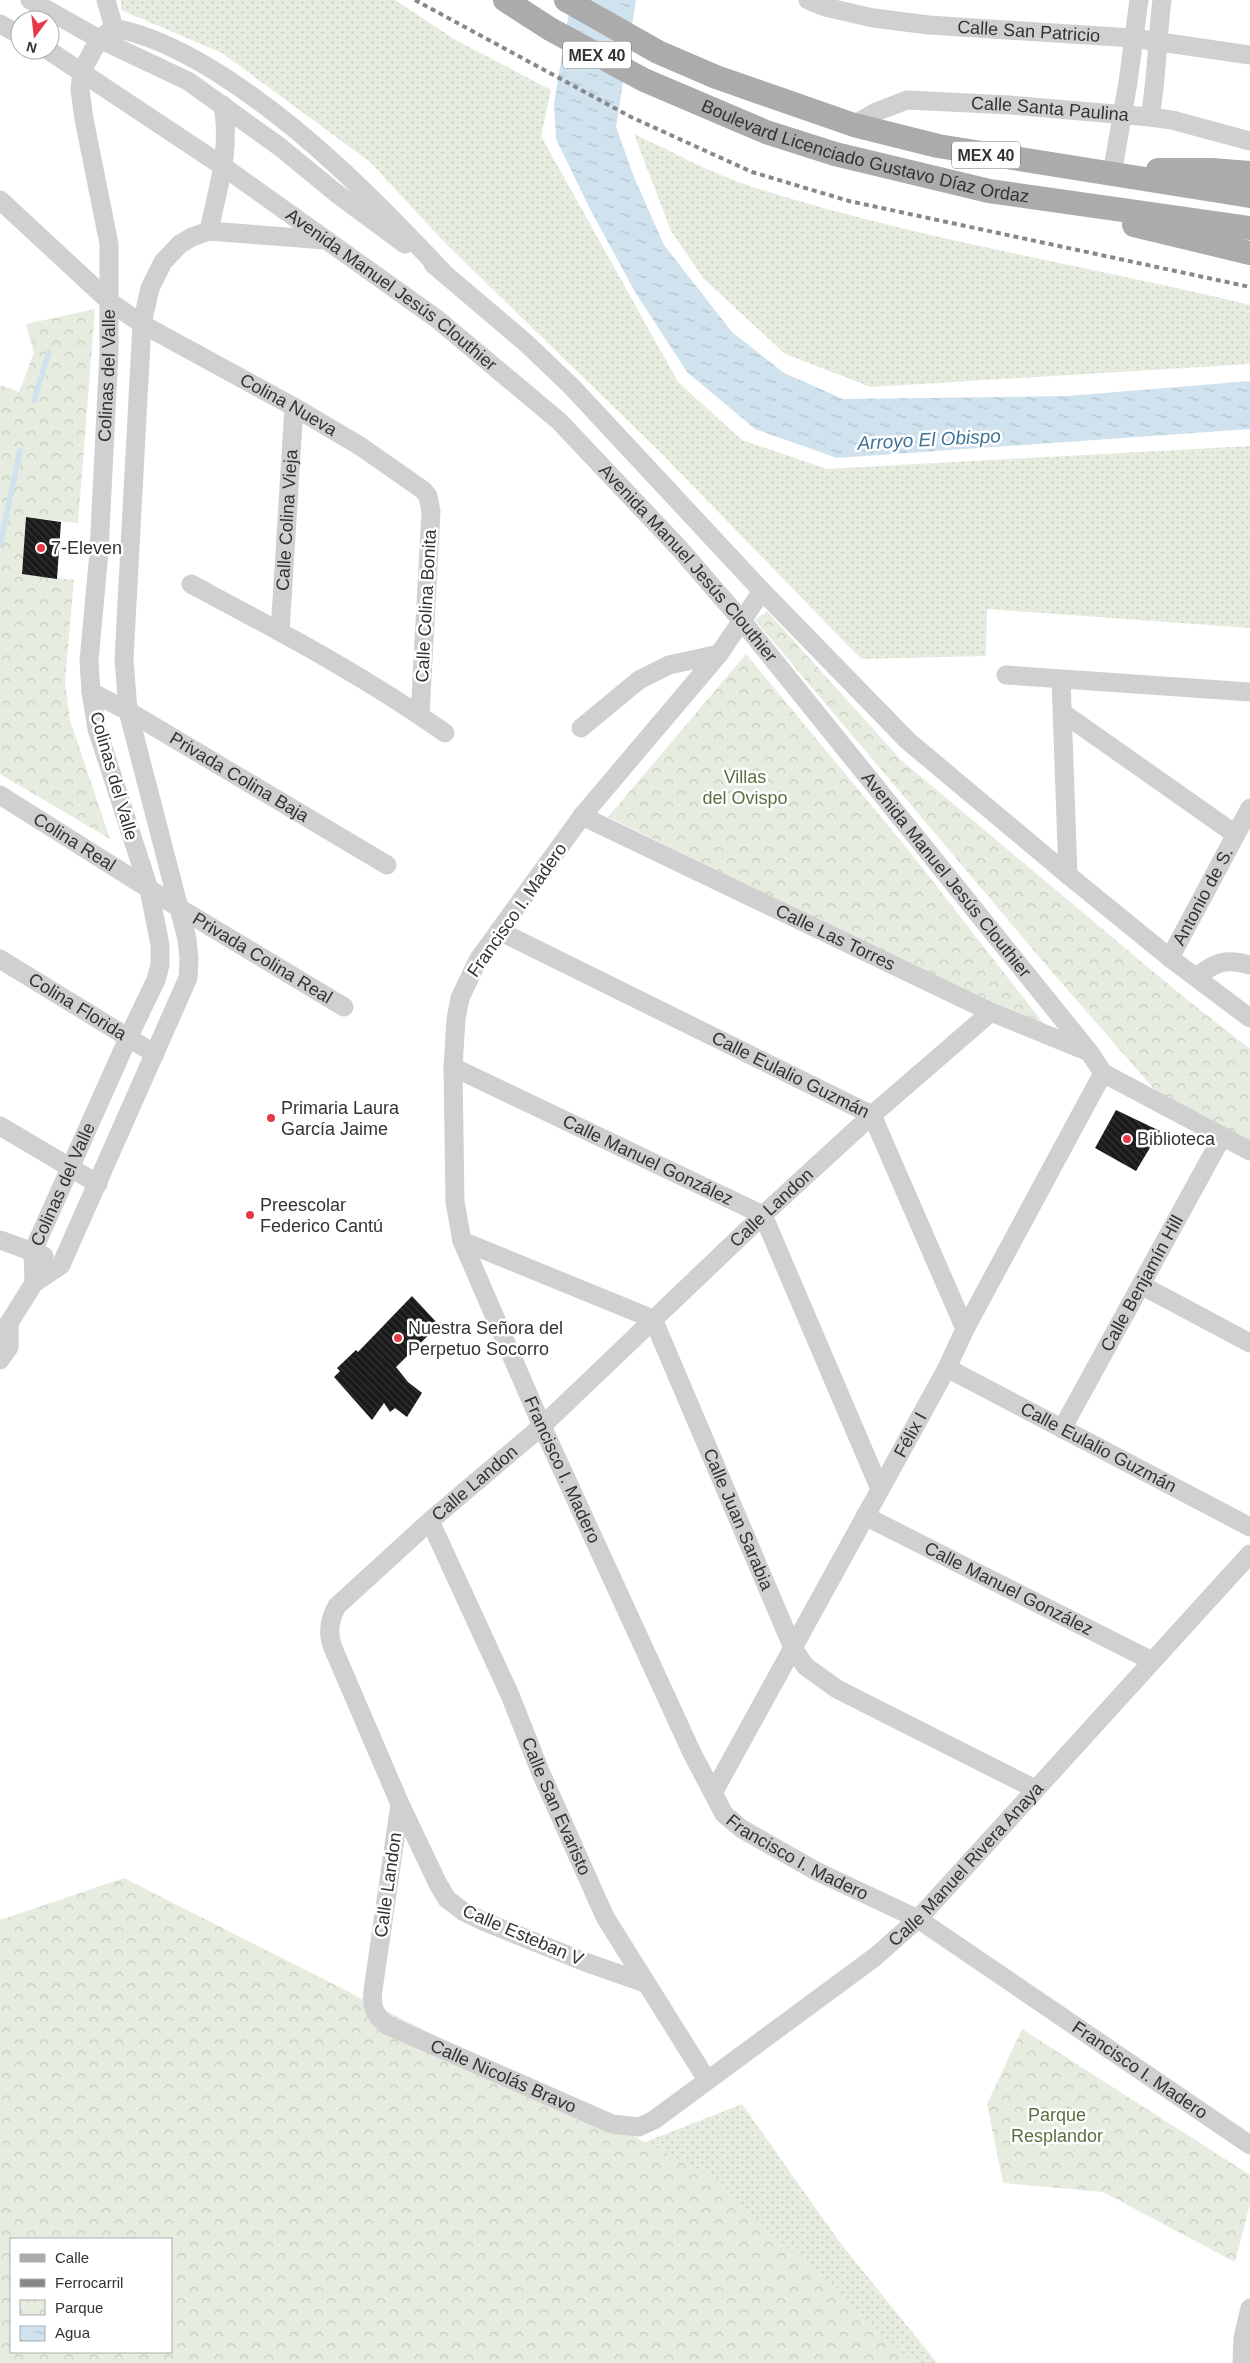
<svg xmlns="http://www.w3.org/2000/svg" width="1250" height="2363" font-family="Arial,sans-serif">
<style>
.grass{fill:url(#grass-dots)}
.park{fill:url(#park-crowns);fill-rule:evenodd}
.water{fill:url(#water-ripples)}
.lines{fill:none;stroke-linecap:round;stroke-linejoin:round}
.stream{stroke:#cfe2ee;stroke-width:5.5}
.building{fill:url(#building-back-hatch)}
.minor{stroke:#d0d0d0;stroke-width:19}
.major{stroke:#ababab;stroke-width:24}
.rail{stroke:#888;stroke-width:4;stroke-dasharray:5 4;stroke-linecap:butt}
.poi-dot{fill:#e63946;stroke:#fff;stroke-width:2}
.labels{text-anchor:middle;stroke-width:5;stroke-linejoin:round;paint-order:stroke}
.shield{fill:#fff;stroke:#707070;stroke-width:1}
.shield-label{font-size:16px;font-weight:bold;fill:#333}
.street-label{font-size:18px;fill:#333;stroke:#fff}
.poi-label{font-size:18px;fill:#333;stroke:#fff;text-anchor:start}
.park-label{font-size:18px;fill:#56703f;stroke:#fff}
.water-label{font-size:19px;font-style:italic;fill:#3f7597;stroke:#fff}
</style>
<defs>
<pattern id="grass-dots" width="8" height="8" patternUnits="userSpaceOnUse" patternTransform="scale(1.25)"><rect width="8" height="8" fill="#e6ecdf"/><path d="M2 2h.1M6 6h.1" fill="none" stroke="#c6cbc0" stroke-width="1.8" stroke-linecap="round"/></pattern>
<pattern id="park-crowns" width="20" height="18" patternUnits="userSpaceOnUse" patternTransform="scale(1.25)"><rect width="20" height="18" fill="#e6ecdf"/><path d="M2 6a3 3 0 1 1 6 0M12 15a3 3 0 1 1 6 0" fill="none" stroke="#c6cbc0"/></pattern>
<pattern id="water-ripples" width="26" height="14" patternUnits="userSpaceOnUse" patternTransform="scale(1.25)"><rect width="26" height="14" fill="#cfe2ee"/><path d="M2 4q2-2 4 0t4 0M15 11q2-2 4 0t4 0" fill="none" stroke="#b2c2cd"/></pattern>
<pattern id="building-back-hatch" width="6" height="6" patternUnits="userSpaceOnUse" patternTransform="scale(1.25)"><rect width="6" height="6" fill="#1a1a1a"/><path d="M-1 5l2 2M0 0l6 6M5-1l2 2" fill="none" stroke="#333"/></pattern>
</defs>
<rect width="100%" height="100%" fill="#fff"/>
<!-- grass -->
<g class="grass">
<path d="M121,0H395L454,39L551,90L541,136L678,382L742,440L827,469L1250,446V628L987,609L986,656L861,659L658,450L446,244L370,162L222,53L121,10Z"/>
<path d="M634,134C669,150 705,170 741,183C907,238 1081,264 1250,305V364L871,387L785,354L704,279L671,231Z"/>
<path d="M742,2104L838,2240L937,2363H255L617,2153Z"/>
</g>
<!-- park -->
<g class="park">
<path d="M95,309L78,523L26,517L22,574L74,580L65,682L70,720L110,839L0,774V385L19,392L34,353L26,324Z"/>
<path d="M767,611L901,760L1180,994L1250,1049V1141L1160,1096L1046,965L755,620Z"/>
<path d="M746,654L910,852L1051,1033L608,817Z"/>
<path d="M124,1878L706,2173L914,2363H0V1920ZM11,2239H171V2352H11Z"/>
<path d="M1022,2029L1250,2175V2204L1235,2262L1103,2192L1003,2183L987,2104Z"/>
</g>
<!-- water -->
<path class="water" d="M571,0H636L616,127L634,177L664,245L732,332L784,373L843,399L1068,396L1250,381V429L837,458L755,429L687,372L635,292L590,209L556,139L554,104Z"/>
<g class="lines">
<!-- stream -->
<g class="stream">
<path d="M34,400L49,352"/>
<path d="M0,545L20,451"/>
</g>
</g>
<!-- building -->
<g class="building">
<path d="M26,517L61,522L57,579L22,574Z"/>
<path d="M1116,1110L1160,1131L1136,1171L1095,1148Z"/>
<path d="M412,1296L439,1325L396,1367L408,1382L422,1393L407,1417L395,1408L390,1412L384,1403L372,1420L334,1377L340,1371L337,1368L356,1350L358,1352Z"/>
</g>
<g class="lines">
<!-- minor -->
<g class="minor">
<path d="M30,0L99,39L188,81L280,147L336,193L405,244"/>
<path d="M106,0L114,28"/>
<path id="s1" d="M808,0L825,7L873,18L929,25L1133,38L1250,55"/>
<path d="M0,24L20,35"/>
<path id="s2" d="M48,50L224,167L437,319L559,421L679,548L743,622L1090,1053L1103,1073L1250,1151"/>
<path d="M1150,117C1157,78 1157,39 1162,0"/>
<path id="s3" d="M854,125L876,112L907,100L1010,105L1150,117L1172,120L1250,141"/>
<path d="M1112,174L1128,82L1139,0"/>
<path id="s4" d="M0,200L110,302L142,324L294,407L360,446L423,490L428,496L431,512L420,715"/>
<path d="M209,231C218,186 231,151 223,105"/>
<path d="M433,264L527,344L572,387L762,591L908,741L1068,875L1170,958L1250,1018"/>
<path d="M191,584C277,630 365,676 445,733"/>
<path id="s5" d="M762,591L719,654L582,816L478,960L460,998L456,1019L453,1067L455,1202L462,1241L542,1426L692,1753L724,1814L742,1829L816,1871L918,1919L1250,2145"/>
<path id="s6" d="M280,632L294,407"/>
<path d="M1006,675L1250,692"/>
<path d="M1061,680L1068,875"/>
<path id="s7" d="M91,692L128,711L387,865"/>
<path d="M1063,713L1235,834"/>
<path d="M581,728L639,680L669,665L719,654"/>
<path id="s8" d="M0,795L181,909L344,1007"/>
<path id="s9" d="M582,816L991,1012L1089,1052"/>
<path id="s10" d="M499,931L872,1115L965,1329"/>
<path id="s11" d="M1170,958L1250,808"/>
<path id="s12" d="M0,959L155,1054"/>
<path d="M1196,977C1216,962 1225,958 1250,965"/>
<path id="s13" d="M453,1067L763,1215L880,1489"/>
<path d="M0,1126L98,1184"/>
<path d="M0,1240L44,1256"/>
<path id="s14" d="M462,1241L653,1319L793,1648L805,1666L837,1689L1035,1789"/>
<path id="s15" d="M34,1283L33,1251L129,1036L156,980L160,965V945L149,889L97,729L91,692L89,661L99,552L109,351V244L84,119L80,90L82,71L99,39L114,28C152,35 188,54 221,75C305,129 373,198 442,271"/>
<path d="M1141,1285L1250,1343"/>
<path d="M9,1323L34,1283L61,1265L188,978L189,959L187,939L128,711L124,659L142,324L150,288L163,262L180,244L192,237L209,231L325,240"/>
<path d="M0,1360L9,1347V1323"/>
<path id="s16" d="M947,1368L1250,1527"/>
<path id="s17" d="M1062,1429L1222,1137"/>
<path id="s18" d="M865,1516L1152,1661"/>
<path id="s19" d="M430,1521L510,1695L540,1771L605,1917L707,2080"/>
<path id="s20" d="M713,1793L947,1368L965,1329L1103,1073"/>
<path id="s21" d="M400,1804L373,1990C371,2006 374,2015 387,2025L612,2124L639,2127L654,2120L875,1957L918,1919L1250,1554"/>
<path id="s22" d="M645,1983L585,1962L485,1922L464,1912L447,1899L438,1884L400,1804L333,1648C327,1633 329,1620 337,1606L430,1521L542,1426L763,1215L872,1115L991,1012"/>
<path d="M1242,2363L1243,2338L1250,2308"/>
</g>
<!-- major -->
<g class="major">
<path id="s23" d="M505,0L550,29L644,80L766,132L835,154L989,191L1250,228"/>
<path d="M566,0L658,52L716,77L854,125L938,146L1250,196"/>
<path d="M1158,170H1212L1250,173"/>
<path d="M1134,225L1250,253"/>
</g>
<!-- rail -->
<path class="rail" d="M415,0L631,117L752,172L849,201L1250,287"/>
</g>
<!-- markers -->
<g class="poi-dot">
<circle cx="41" cy="548" r="5"/>
<circle cx="271" cy="1118" r="5"/>
<circle cx="1127" cy="1139" r="5"/>
<circle cx="250" cy="1215" r="5"/>
<circle cx="398" cy="1338" r="5"/>
</g>
<g class="labels">
<!-- shield labels -->
<g class="shield">
<rect x="563" y="41.5" width="68" height="27" rx="4"/>
<rect x="952" y="141.5" width="68" height="27" rx="4"/>
</g>
<g class="shield-label">
<text x="597" y="61">MEX 40</text>
<text x="986" y="161">MEX 40</text>
</g>
<!-- street labels -->
<g class="street-label">
<text dy="6" stroke="none"><textPath href="#s1" startOffset="224">Calle San Patricio</textPath></text>
<text dy="6" stroke="none"><textPath href="#s3" startOffset="202">Calle Santa Paulina</textPath></text>
<text dy="6" stroke="none"><textPath href="#s23" startOffset="394">Boulevard Licenciado Gustavo Díaz Ordaz</textPath></text>
<text dy="6" stroke="none"><textPath href="#s2" startOffset="419">Avenida Manuel Jesús Clouthier</textPath></text>
<text dy="6" stroke="none"><textPath href="#s15" startOffset="945">Colinas del Valle</textPath></text>
<text dy="6" stroke="none"><textPath href="#s4" startOffset="356">Colina Nueva</textPath></text>
<text dy="6" stroke="none"><textPath href="#s6" startOffset="112">Calle Colina Vieja</textPath></text>
<text dy="6" stroke="none"><textPath href="#s2" startOffset="824">Avenida Manuel Jesús Clouthier</textPath></text>
<text transform="translate(426 606) rotate(-87)" y="6">Calle Colina Bonita</text>
<text transform="translate(114 776) rotate(74)" y="6">Colinas del Valle</text>
<text dy="6" stroke="none"><textPath href="#s7" startOffset="171">Privada Colina Baja</textPath></text>
<text dy="6" stroke="none"><textPath href="#s8" startOffset="88">Colina Real</textPath></text>
<text dy="6" stroke="none"><textPath href="#s2" startOffset="1229">Avenida Manuel Jesús Clouthier</textPath></text>
<text dy="6" stroke="none"><textPath href="#s11" startOffset="70">Antonio de S.</textPath></text>
<text transform="translate(517 910) rotate(-55)" y="6">Francisco I. Madero</text>
<text dy="6" stroke="none"><textPath href="#s9" startOffset="281">Calle Las Torres</textPath></text>
<text dy="6" stroke="none"><textPath href="#s8" startOffset="309">Privada Colina Real</textPath></text>
<text dy="6" stroke="none"><textPath href="#s12" startOffset="91">Colina Florida</textPath></text>
<text dy="6" stroke="none"><textPath href="#s10" startOffset="325">Calle Eulalio Guzmán</textPath></text>
<text dy="6" stroke="none"><textPath href="#s13" startOffset="216">Calle Manuel González</textPath></text>
<text dy="6" stroke="none"><textPath href="#s15" startOffset="105">Colinas del Valle</textPath></text>
<text dy="6" stroke="none"><textPath href="#s22" startOffset="1125">Calle Landon</textPath></text>
<text dy="6" stroke="none"><textPath href="#s17" startOffset="166">Calle Benjamín Hill</textPath></text>
<text dy="6" stroke="none"><textPath href="#s20" startOffset="409">Félix I</textPath></text>
<text dy="6" stroke="none"><textPath href="#s16" startOffset="171">Calle Eulalio Guzmán</textPath></text>
<text dy="6" stroke="none"><textPath href="#s5" startOffset="1002">Francisco I. Madero</textPath></text>
<text dy="6" stroke="none"><textPath href="#s22" startOffset="720">Calle Landon</textPath></text>
<text dy="6" stroke="none"><textPath href="#s14" startOffset="424">Calle Juan Sarabia</textPath></text>
<text dy="6" stroke="none"><textPath href="#s18" startOffset="161">Calle Manuel González</textPath></text>
<text dy="6" stroke="none"><textPath href="#s19" startOffset="312">Calle San Evaristo</textPath></text>
<text dy="6" stroke="none"><textPath href="#s5" startOffset="1468">Francisco I. Madero</textPath></text>
<text dy="6" stroke="none"><textPath href="#s21" startOffset="922">Calle Manuel Rivera Anaya</textPath></text>
<text transform="translate(388 1885) rotate(-82)" y="6">Calle Landon</text>
<text transform="translate(523 1935) rotate(23)" y="6">Calle Esteban V</text>
<text dy="6" stroke="none"><textPath href="#s5" startOffset="1872">Francisco I. Madero</textPath></text>
<text dy="6" stroke="none"><textPath href="#s21" startOffset="355">Calle Nicolás Bravo</textPath></text>
</g>
<!-- poi labels -->
<g class="poi-label">
<text x="51" y="554">7-Eleven</text>
<text x="281" y="1114">Primaria Laura<tspan x="281" dy="21">García Jaime</tspan></text>
<text x="1137" y="1145">Biblioteca</text>
<text x="260" y="1211">Preescolar<tspan x="260" dy="21">Federico Cantú</tspan></text>
<text x="408" y="1334">Nuestra Señora del<tspan x="408" dy="21">Perpetuo Socorro</tspan></text>
</g>
<!-- park labels -->
<g class="park-label">
<text x="745" y="783">Villas<tspan x="745" dy="21">del Ovispo</tspan></text>
<text x="1057" y="2121">Parque<tspan x="1057" dy="21">Resplandor</tspan></text>
</g>
<!-- water labels -->
<g class="water-label">
<text transform="translate(929 439) rotate(-3)" y="7">Arroyo El Obispo</text>
</g>
</g>
<!-- legend -->
<rect x="10" y="2238" width="162" height="115" fill="#ffffff" stroke="#adadad"/>
<rect x="20" y="2254" width="25" height="8" fill="#ababab" stroke="#adadad"/>
<text x="55" y="2263" font-size="15" fill="#333333">Calle</text>
<rect x="20" y="2279" width="25" height="8" fill="#888888" stroke="#adadad"/>
<text x="55" y="2288" font-size="15" fill="#333333">Ferrocarril</text>
<rect x="20" y="2300" width="25" height="15" fill="url(#park-crowns)" stroke="#adadad"/>
<text x="55" y="2313" font-size="15" fill="#333333">Parque</text>
<rect x="20" y="2326" width="25" height="15" fill="url(#water-ripples)" stroke="#adadad"/>
<text x="55" y="2338" font-size="15" fill="#333333">Agua</text>
<!-- north arrow -->
<g transform="translate(35 35) rotate(195)"><circle r="24" fill="#ffffff" stroke="#adadad"/>
<path d="M0-4L9 19L0 12L-9 19Z" fill="#e63946"/>
<text y="-8" font-size="14" font-weight="bold" text-anchor="middle" fill="#333333">N</text>
</g>
</svg>
